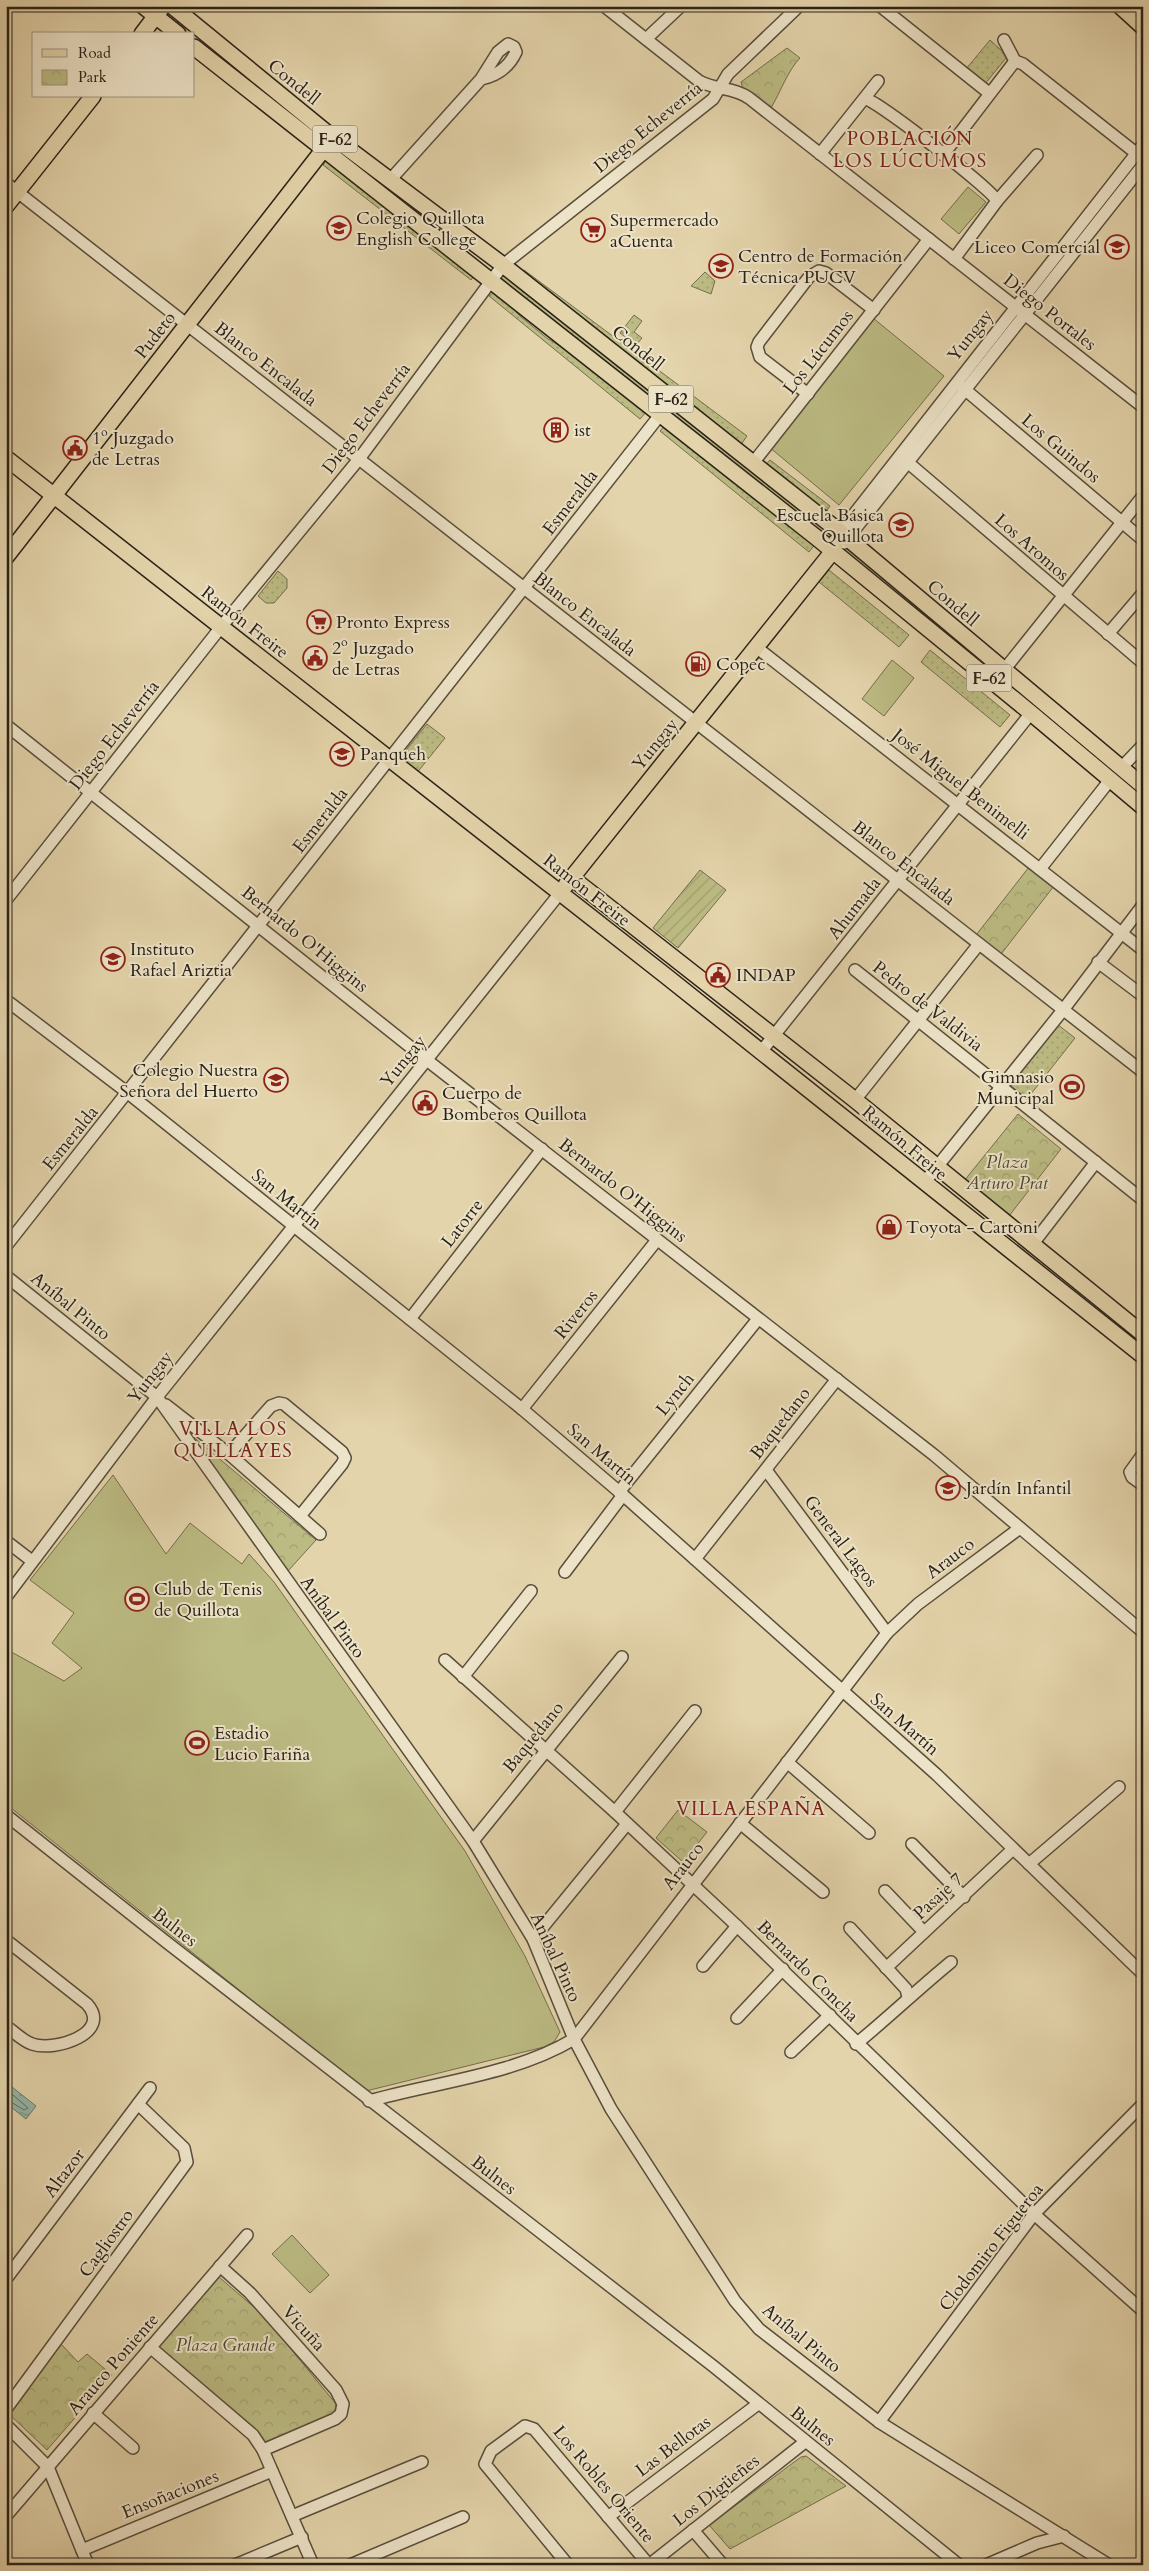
<svg xmlns="http://www.w3.org/2000/svg" width="1149" height="2571" font-family="Cardo,serif">
<style>
.grass{fill:url(#grass-dots);stroke:#736e4e}
.park{fill:url(#park-crowns);stroke:#736e4e}
.garden{fill:url(#garden-furrows);stroke:#736e4e}
.pitch{fill:#bcbb83;stroke:#736e4e}
.water{fill:url(#water-ripples);stroke:#6a7c71}
.lines{fill:none;stroke-linecap:round;stroke-linejoin:round}
.shore{stroke:#606d62;stroke-width:1}
.minor-casing{stroke:#584e3d;stroke-width:14}
.major-casing{stroke:#2a2218;stroke-width:18}
.minor{stroke:#ede3c8;stroke-width:11}
.major{stroke:#e4d4ab;stroke-width:15}
.labels{text-anchor:middle;stroke-width:4;stroke-linejoin:round;paint-order:stroke}
.shield{fill:#ede3c8;stroke:#645c4d;stroke-width:1}
.shield-label{font-size:16px;font-weight:bold;fill:#2a2218}
.street-label{font-size:18px;fill:#2a2218;stroke:#ede3c8}
.poi-label{font-size:18px;fill:#2a2218;stroke:#ede3c8;text-anchor:start}
.park-label{font-size:18px;font-style:italic;fill:#4e4833;stroke:#ede3c8}
.neighbourhood-label{font-size:19px;letter-spacing:1px;fill:#7a1f14;stroke:#ede3c8}
</style>
<defs>
<pattern id="grass-dots" width="8" height="8" patternUnits="userSpaceOnUse" patternTransform="scale(1.25)"><rect width="8" height="8" fill="#bcbb83"/><path d="M2 2h.1M6 6h.1" fill="none" stroke="#a2a070" stroke-width="1.8" stroke-linecap="round"/></pattern>
<pattern id="park-crowns" width="20" height="18" patternUnits="userSpaceOnUse" patternTransform="scale(1.25)"><rect width="20" height="18" fill="#bcbb83"/><path d="M2 6a3 3 0 1 1 6 0M12 15a3 3 0 1 1 6 0" fill="none" stroke="#a2a070"/></pattern>
<pattern id="garden-furrows" width="10" height="10" patternUnits="userSpaceOnUse" patternTransform="scale(1.25)"><rect width="10" height="10" fill="#bcbb83"/><path d="M-1 1l2-2M0 10L10 0M9 11l2-2" fill="none" stroke="#a2a070"/></pattern>
<pattern id="water-ripples" width="26" height="14" patternUnits="userSpaceOnUse" patternTransform="scale(1.25)"><rect width="26" height="14" fill="#95b8ac"/><path d="M2 4q2-2 4 0t4 0M15 11q2-2 4 0t4 0" fill="none" stroke="#7a958b"/></pattern>
</defs>
<rect width="100%" height="100%" fill="#e4d4ab"/>
<filter id="stains"><feTurbulence type="fractalNoise" baseFrequency=".004" numOctaves="4"/><feColorMatrix values="0 0 0 0 .2 0 0 0 0 .09 0 0 0 0 .02 0 0 0 .5 -.17"/></filter>
<radialGradient id="worn" r=".72"><stop offset=".6" stop-color="#630" stop-opacity="0"/><stop offset="1" stop-color="#630" stop-opacity=".3"/></radialGradient>
<!-- grass -->
<g class="grass">
<path d="M990,40L1002,51L1006,58L985,84L966,69Z"/>
<path d="M327,160L475,275L471,280L323,165Z"/>
<path d="M524,270L747,436L740,446L638,362L520,272Z"/>
<path d="M705,272L715,281L711,294L691,286Z"/>
<path d="M506,273L832,534L828,540L500,282L499,275Z"/>
<path d="M496,291L521,317L548,339L578,356L647,411L640,419L489,296Z"/>
<path d="M634,315L642,321L634,332L642,338L636,345L620,333Z"/>
<path d="M665,425L816,543L809,552L660,431Z"/>
<path d="M770,460L830,506L823,516L763,468Z"/>
<path d="M845,546L922,612L945,625L1143,792V803L841,551Z"/>
<path d="M829,570L909,635L899,647L819,582Z"/>
<path d="M278,571L287,579V588L274,603H266L258,596Z"/>
<path d="M930,650L1010,715L1000,727L921,662Z"/>
<path d="M427,724L445,738L416,774L398,760Z"/>
<path d="M1057,1024L1075,1038L1027,1099L1010,1085Z"/>
</g>
<!-- park -->
<g class="park">
<path d="M787,48L800,58C788,70 780,93 771,108L743,89L741,82Z"/>
<path d="M1029,867L1054,886L998,958L973,939Z"/>
<path d="M1018,1114L1061,1149L1009,1216L964,1181Z"/>
<path d="M190,1434L316,1540L288,1571Z"/>
<path d="M678,1810L707,1832L683,1862L656,1838Z"/>
<path d="M219,2277L263,2315L336,2404L334,2416L262,2443L159,2347Z"/>
<path d="M61,2344L78,2362L87,2354L112,2375L47,2450L8,2413Z"/>
<path d="M806,2456L846,2486L730,2549L709,2525L801,2457Z"/>
</g>
<!-- garden -->
<path class="garden" d="M700,870L726,890L678,948L653,928Z"/>
<!-- pitch -->
<g class="pitch">
<path d="M968,187L986,202L959,234L941,219Z"/>
<path d="M873,318L944,376L839,505L769,447Z"/>
<path d="M892,660L914,678L884,716L862,699Z"/>
<path d="M113,1475L166,1554L190,1523L242,1564L249,1554L274,1582L465,1851L525,1956L560,2032L554,2042L544,2047L366,2091L6,1804V1649L64,1681L82,1668L52,1643L74,1613L30,1580Z"/>
<path d="M292,2235L329,2275L310,2293L272,2254Z"/>
</g>
<!-- water -->
<path class="water" d="M7,2083L36,2106L26,2119L6,2103Z"/>
<g class="lines">
<!-- shore -->
<path class="shore" d="M6,2089L28,2108L24,2110L6,2099"/>
<!-- minor casing -->
<g class="minor-casing">
<g id="minor">
<path d="M604,6L699,81C715,90 734,87 749,98L1143,407"/>
<path d="M880,6L989,93"/>
<path d="M646,39L681,6"/>
<path d="M1004,40L1015,61L1023,64L1141,157"/>
<path d="M866,99C880,103 993,190 997,201"/>
<path d="M820,154L878,81"/>
<path d="M943,155L1015,61"/>
<path d="M391,179L481,79C496,76 509,67 516,52L514,47L508,44L498,52L481,79"/>
<path d="M6,183L1143,1072"/>
<path d="M954,259L997,201L1037,155"/>
<path d="M962,387L1143,540"/>
<path d="M808,394L760,357L757,347L759,342L809,277L819,271L826,273L874,310"/>
<path d="M905,460L1143,663"/>
<path d="M753,463L929,239"/>
<path d="M840,532L1143,145"/>
<path d="M844,543L1143,165"/>
<path d="M1108,634L1143,593"/>
<path d="M756,647L1143,950"/>
<path d="M1004,670L1143,496"/>
<path d="M6,725L428,1061L934,1455L1143,1632"/>
<path d="M1121,768L1143,745"/>
<path d="M1040,869L1110,780"/>
<path d="M6,900L221,627L359,459L503,265L713,99L728,74L799,6"/>
<path d="M1098,962L1143,996"/>
<path d="M855,970L1143,1200"/>
<path d="M6,1000L128,1093L522,1409L623,1495L937,1775L1143,1974"/>
<path d="M760,1053L1031,713"/>
<path d="M855,1100L979,944"/>
<path d="M924,1183L1063,1010L1143,905"/>
<path d="M1032,1245L1096,1162"/>
<path d="M6,1246L660,415"/>
<path d="M6,1276L157,1397L473,1841L533,1939L574,2039L611,2109L735,2301L759,2329L879,2422L1109,2565"/>
<path d="M410,1319L542,1149"/>
<path d="M166,1405L229,1454L320,1534"/>
<path d="M522,1409L657,1240"/>
<path d="M229,1454L271,1406L279,1403L284,1404L342,1452L345,1458L342,1464L300,1516"/>
<path d="M1143,1454L1130,1472L1132,1477L1143,1485"/>
<path d="M766,1470L887,1633"/>
<path d="M619,1492L758,1319"/>
<path d="M6,1541L32,1561"/>
<path d="M695,1559L837,1379"/>
<path d="M565,1572L623,1495"/>
<path d="M6,1597L157,1397L560,893"/>
<path d="M445,1660L615,1812L737,1926L1034,2214L1143,2311"/>
<path d="M463,1677L531,1591"/>
<path d="M787,1762L869,1833"/>
<path d="M615,1812L695,1711"/>
<path d="M6,1815L165,1941L713,2366L959,2565"/>
<path d="M740,1823L823,1892"/>
<path d="M473,1841L622,1657"/>
<path d="M912,1844L964,1897"/>
<path d="M1029,1864L1119,1787"/>
<path d="M885,1891L924,1932"/>
<path d="M850,1928L906,1989L908,1997"/>
<path d="M533,1939L627,1824"/>
<path d="M6,1940L87,2004C113,2033 55,2052 32,2044C23,2041 14,2032 6,2026"/>
<path d="M703,1966L737,1926"/>
<path d="M886,1968L1013,1849"/>
<path d="M737,2018L783,1969"/>
<path d="M856,2044C889,2017 918,1989 951,1962"/>
<path d="M791,2052L830,2015"/>
<path d="M369,2101C436,2082 514,2075 574,2039L887,1633L918,1604L1020,1528"/>
<path d="M220,2266L250,2293L336,2390L343,2404L341,2414L335,2419L263,2450"/>
<path d="M6,2279L150,2088"/>
<path d="M150,2347L253,2435L263,2450L313,2565"/>
<path d="M6,2409L187,2162L184,2148L138,2104"/>
<path d="M93,2413L133,2448"/>
<path d="M879,2422L1034,2214L1143,2104"/>
<path d="M6,2425L48,2467L88,2565"/>
<path d="M6,2516L247,2235"/>
<path d="M292,2516L422,2462"/>
<path d="M608,2517L758,2404"/>
<path d="M693,2530L723,2565"/>
<path d="M82,2550L272,2471"/>
<path d="M235,2565L302,2537"/>
<path d="M350,2565L463,2517"/>
<path d="M568,2565L485,2464L491,2451L525,2426L534,2429L649,2565"/>
<path d="M649,2565L805,2442"/>
<path d="M986,2565L1037,2543L1064,2536"/>
</g>
</g>
<!-- major casing -->
<g class="major-casing">
<g id="major">
<path d="M143,6L178,34"/>
<path d="M172,6L326,132L503,265L840,532L1143,786"/>
<path d="M1120,6L1143,27"/>
<path d="M142,34L161,9"/>
<path d="M194,47L817,538L1031,713L1143,807"/>
<path d="M6,206L93,96"/>
<path d="M6,458L666,976L1143,1356"/>
<path d="M6,557L323,150L325,140"/>
<path d="M572,878L855,1100L1143,1334"/>
<path d="M566,885L833,551L836,542"/>
</g>
</g>
<!-- minor -->
<use href="#minor" class="minor"/>
<!-- major -->
<use href="#major" class="major"/>
</g>
<!-- icons -->
<defs>
<g id="school-ring" transform="scale(1.25)"><circle r="9.5" fill="#ede3c8" stroke="#8f2418" stroke-width="1.5"/><path d="M0-5L7-2L0 1L-7-2ZM-4 1L0 2.5L4 1V4Q0 6-4 4Z" fill="#8f2418"/></g>
<g id="supermarket-ring" transform="scale(1.25)"><circle r="9.5" fill="#ede3c8" stroke="#8f2418" stroke-width="1.5"/><path d="M-6-5.5h2.5l.6 2H6L4.5 2H-2.5L-4.4-4H-6ZM-1.5 3.2a1.3 1.3 0 1 0 .1 0ZM3 3.2a1.3 1.3 0 1 0 .1 0Z" fill="#8f2418"/></g>
<g id="university-ring" transform="scale(1.25)"><circle r="9.5" fill="#ede3c8" stroke="#8f2418" stroke-width="1.5"/><path d="M0-5L7-2L0 1L-7-2ZM-4 1L0 2.5L4 1V4Q0 6-4 4Z" fill="#8f2418"/></g>
<g id="building-ring" transform="scale(1.25)"><circle r="9.5" fill="#ede3c8" stroke="#8f2418" stroke-width="1.5"/><path d="M-4-6H4V6H1V3H-1V6H-4ZM-2.5-4.3h1.7v1.8h-1.7ZM.8-4.3h1.7v1.8H.8ZM-2.5-1h1.7V.8h-1.7ZM.8-1h1.7V.8H.8Z" fill="#8f2418"/></g>
<g id="civic-ring" transform="scale(1.25)"><circle r="9.5" fill="#ede3c8" stroke="#8f2418" stroke-width="1.5"/><path d="M-.6-6.5H3V-4.5H.6V-3L4-1V1h2V6H-6V1h2V-1L-.6-3ZM-1.2 2.5V6h2.4V2.5Z" fill="#8f2418"/></g>
<g id="fuel-ring" transform="scale(1.25)"><circle r="9.5" fill="#ede3c8" stroke="#8f2418" stroke-width="1.5"/><path d="M-5.5-6h7V0h2V4h1.3V-2.5L3-4.5l.8-.8L6-3V5H2.5V1h-1V6h-7ZM-4.2-4.7v3.2H.2V-4.7Z" fill="#8f2418"/></g>
<g id="stadium-ring" transform="scale(1.25)"><circle r="9.5" fill="#ede3c8" stroke="#8f2418" stroke-width="1.5"/><path d="M0-5a6.5 5 0 1 0 0 10a6.5 5 0 1 0 0-10ZM-3.5-1.8h7v3.6h-7Z" fill="#8f2418"/></g>
<g id="shop-ring" transform="scale(1.25)"><circle r="9.5" fill="#ede3c8" stroke="#8f2418" stroke-width="1.5"/><path d="M-5-2.5h2.3a2.7 3.5 0 0 1 5.4 0H5L5.5 6h-11ZM-1.5-2.5h3a1.5 2.3 0 0 0-3 0Z" fill="#8f2418"/></g>
</defs>
<g fill-rule="evenodd">
<use href="#school-ring" x="339" y="228"/>
<use href="#supermarket-ring" x="593" y="230"/>
<use href="#school-ring" x="1117" y="247"/>
<use href="#university-ring" x="721" y="266"/>
<use href="#building-ring" x="556" y="430"/>
<use href="#civic-ring" x="75" y="448"/>
<use href="#school-ring" x="901" y="525"/>
<use href="#supermarket-ring" x="319" y="622"/>
<use href="#civic-ring" x="315" y="658"/>
<use href="#fuel-ring" x="698" y="664"/>
<use href="#school-ring" x="342" y="754"/>
<use href="#school-ring" x="113" y="959"/>
<use href="#civic-ring" x="718" y="975"/>
<use href="#school-ring" x="276" y="1080"/>
<use href="#stadium-ring" x="1072" y="1087"/>
<use href="#civic-ring" x="425" y="1103"/>
<use href="#shop-ring" x="889" y="1227"/>
<use href="#school-ring" x="948" y="1488"/>
<use href="#stadium-ring" x="137" y="1599"/>
<use href="#stadium-ring" x="197" y="1743"/>
</g>
<g class="labels">
<!-- shield labels -->
<g class="shield">
<rect x="312.5" y="125.5" width="45" height="27" rx="4"/>
<rect x="648.5" y="385.5" width="45" height="27" rx="4"/>
<rect x="966.5" y="664.5" width="45" height="27" rx="4"/>
</g>
<g class="shield-label">
<text x="335" y="145">F-62</text>
<text x="671" y="405">F-62</text>
<text x="989" y="684">F-62</text>
</g>
<!-- street labels -->
<g class="street-label">
<text transform="translate(294 82) rotate(39)" y="6">Condell</text>
<text transform="translate(648 127) rotate(-39)" y="6">Diego Echeverría</text>
<text transform="translate(1050 312) rotate(38)" y="6">Diego Portales</text>
<text transform="translate(155 335) rotate(-52)" y="6">Pudeto</text>
<text transform="translate(970 335) rotate(-52)" y="6">Yungay</text>
<text transform="translate(638 348) rotate(39)" y="6">Condell</text>
<text transform="translate(818 352) rotate(-52)" y="6">Los Lúcumos</text>
<text transform="translate(266 364) rotate(38)" y="6">Blanco Encalada</text>
<text transform="translate(366 418) rotate(-53)" y="6">Diego Echeverría</text>
<text transform="translate(1061 448) rotate(40)" y="6">Los Guindos</text>
<text transform="translate(570 502) rotate(-52)" y="6">Esmeralda</text>
<text transform="translate(1032 547) rotate(41)" y="6">Los Aromos</text>
<text transform="translate(953 603) rotate(40)" y="6">Condell</text>
<text transform="translate(585 614) rotate(38)" y="6">Blanco Encalada</text>
<text transform="translate(245 622) rotate(38)" y="6">Ramón Freire</text>
<text transform="translate(114 735) rotate(-52)" y="6">Diego Echeverría</text>
<text transform="translate(655 744) rotate(-51)" y="6">Yungay</text>
<text transform="translate(961 784) rotate(38)" y="6">José Miguel Benimelli</text>
<text transform="translate(320 820) rotate(-52)" y="6">Esmeralda</text>
<text transform="translate(904 863) rotate(38)" y="6">Blanco Encalada</text>
<text transform="translate(587 890) rotate(38)" y="6">Ramón Freire</text>
<text transform="translate(854 908) rotate(-52)" y="6">Ahumada</text>
<text transform="translate(305 939) rotate(39)" y="6">Bernardo O'Higgins</text>
<text transform="translate(928 1006) rotate(38)" y="6">Pedro de Valdivia</text>
<text transform="translate(403 1061) rotate(-51)" y="6">Yungay</text>
<text transform="translate(70 1138) rotate(-51)" y="6">Esmeralda</text>
<text transform="translate(905 1143) rotate(40)" y="6">Ramón Freire</text>
<text transform="translate(623 1190) rotate(38)" y="6">Bernardo O'Higgins</text>
<text transform="translate(287 1199) rotate(39)" y="6">San Martín</text>
<text transform="translate(462 1223) rotate(-52)" y="6">Latorre</text>
<text transform="translate(71 1306) rotate(39)" y="6">Aníbal Pinto</text>
<text transform="translate(576 1314) rotate(-51)" y="6">Riveros</text>
<text transform="translate(150 1377) rotate(-52)" y="6">Yungay</text>
<text transform="translate(675 1394) rotate(-51)" y="6">Lynch</text>
<text transform="translate(780 1423) rotate(-52)" y="6">Baquedano</text>
<text transform="translate(602 1454) rotate(40)" y="6">San Martín</text>
<text transform="translate(841 1541) rotate(53)" y="6">General Lagos</text>
<text transform="translate(950 1558) rotate(-37)" y="6">Arauco</text>
<text transform="translate(333 1617) rotate(54)" y="6">Aníbal Pinto</text>
<text transform="translate(905 1724) rotate(41)" y="6">San Martín</text>
<text transform="translate(533 1737) rotate(-51)" y="6">Baquedano</text>
<text transform="translate(683 1866) rotate(-52)" y="6">Arauco</text>
<text transform="translate(938 1896) rotate(-42)" y="6">Pasaje 7</text>
<text transform="translate(175 1927) rotate(38)" y="6">Bulnes</text>
<text transform="translate(556 1957) rotate(65)" y="6">Aníbal Pinto</text>
<text transform="translate(808 1971) rotate(45)" y="6">Bernardo Concha</text>
<text transform="translate(64 2173) rotate(-53)" y="6">Altazor</text>
<text transform="translate(494 2175) rotate(38)" y="6">Bulnes</text>
<text transform="translate(106 2243) rotate(-54)" y="6">Cagliostro</text>
<text transform="translate(991 2247) rotate(-52)" y="6">Clodomiro Figueroa</text>
<text transform="translate(304 2328) rotate(48)" y="6">Vicuña</text>
<text transform="translate(802 2338) rotate(40)" y="6">Aníbal Pinto</text>
<text transform="translate(113 2364) rotate(-49)" y="6">Arauco Poniente</text>
<text transform="translate(813 2426) rotate(39)" y="6">Bulnes</text>
<text transform="translate(673 2446) rotate(-37)" y="6">Las Bellotas</text>
<text transform="translate(604 2484) rotate(50)" y="6">Los Robles Oriente</text>
<text transform="translate(716 2490) rotate(-38)" y="6">Los Digüeñes</text>
<text transform="translate(170 2494) rotate(-22)" y="6">Ensoñaciones</text>
</g>
<!-- poi labels -->
<g class="poi-label">
<text x="356" y="224">Colegio Quillota<tspan x="356" dy="21">English College</tspan></text>
<text x="610" y="226">Supermercado<tspan x="610" dy="21">aCuenta</tspan></text>
<text x="1100" y="253" text-anchor="end">Liceo Comercial</text>
<text x="738" y="262">Centro de Formación<tspan x="738" dy="21">Técnica PUCV</tspan></text>
<text x="574" y="436">ist</text>
<text x="92" y="444">1º Juzgado<tspan x="92" dy="21">de Letras</tspan></text>
<text x="884" y="521" text-anchor="end">Escuela Básica<tspan x="884" dy="21">Quillota</tspan></text>
<text x="336" y="628">Pronto Express</text>
<text x="332" y="654">2º Juzgado<tspan x="332" dy="21">de Letras</tspan></text>
<text x="716" y="670">Copec</text>
<text x="360" y="760">Panqueh</text>
<text x="130" y="955">Instituto<tspan x="130" dy="21">Rafael Ariztia</tspan></text>
<text x="736" y="981">INDAP</text>
<text x="258" y="1076" text-anchor="end">Colegio Nuestra<tspan x="258" dy="21">Señora del Huerto</tspan></text>
<text x="1054" y="1083" text-anchor="end">Gimnasio<tspan x="1054" dy="21">Municipal</tspan></text>
<text x="442" y="1099">Cuerpo de<tspan x="442" dy="21">Bomberos Quillota</tspan></text>
<text x="906" y="1233">Toyota - Cartoni</text>
<text x="966" y="1494">Jardín Infantil</text>
<text x="154" y="1595">Club de Tenis<tspan x="154" dy="21">de Quillota</tspan></text>
<text x="214" y="1739">Estadio<tspan x="214" dy="21">Lucio Fariña</tspan></text>
</g>
<!-- park labels -->
<g class="park-label">
<text x="1007" y="1168">Plaza<tspan x="1007" dy="21">Arturo Prat</tspan></text>
<text x="225" y="2351">Plaza Grande</text>
</g>
<!-- neighbourhood labels -->
<g class="neighbourhood-label">
<text x="910" y="145">POBLACIÓN<tspan x="910" dy="22">LOS LÚCUMOS</tspan></text>
<text x="233" y="1435">VILLA LOS<tspan x="233" dy="22">QUILLAYES</tspan></text>
<text x="751" y="1815">VILLA ESPAÑA</text>
</g>
</g>
<!-- margin -->
<rect width="1149" height="2571" fill="none" stroke="#e4d4ab" stroke-width="25"/>
<rect x="8" y="8" width="1134" height="2556" fill="none" stroke="#2a2218" stroke-width="2.5"/>
<rect x="12" y="12" width="1124" height="2546" fill="none" stroke="#2a2218"/>
<!-- legend -->
<rect x="32" y="32" width="162" height="65" fill="#ede3c8" stroke="#9f9682"/>
<rect x="42" y="49" width="25" height="8" fill="#e4d4ab" stroke="#9f9682"/>
<text x="78" y="58" font-size="15" fill="#2a2218">Road</text>
<rect x="42" y="70" width="25" height="15" fill="url(#park-crowns)" stroke="#9f9682"/>
<text x="78" y="82" font-size="15" fill="#2a2218">Park</text>
<rect width="100%" height="100%" filter="url(#stains)"/>
<rect width="100%" height="100%" fill="url(#worn)"/>
</svg>
